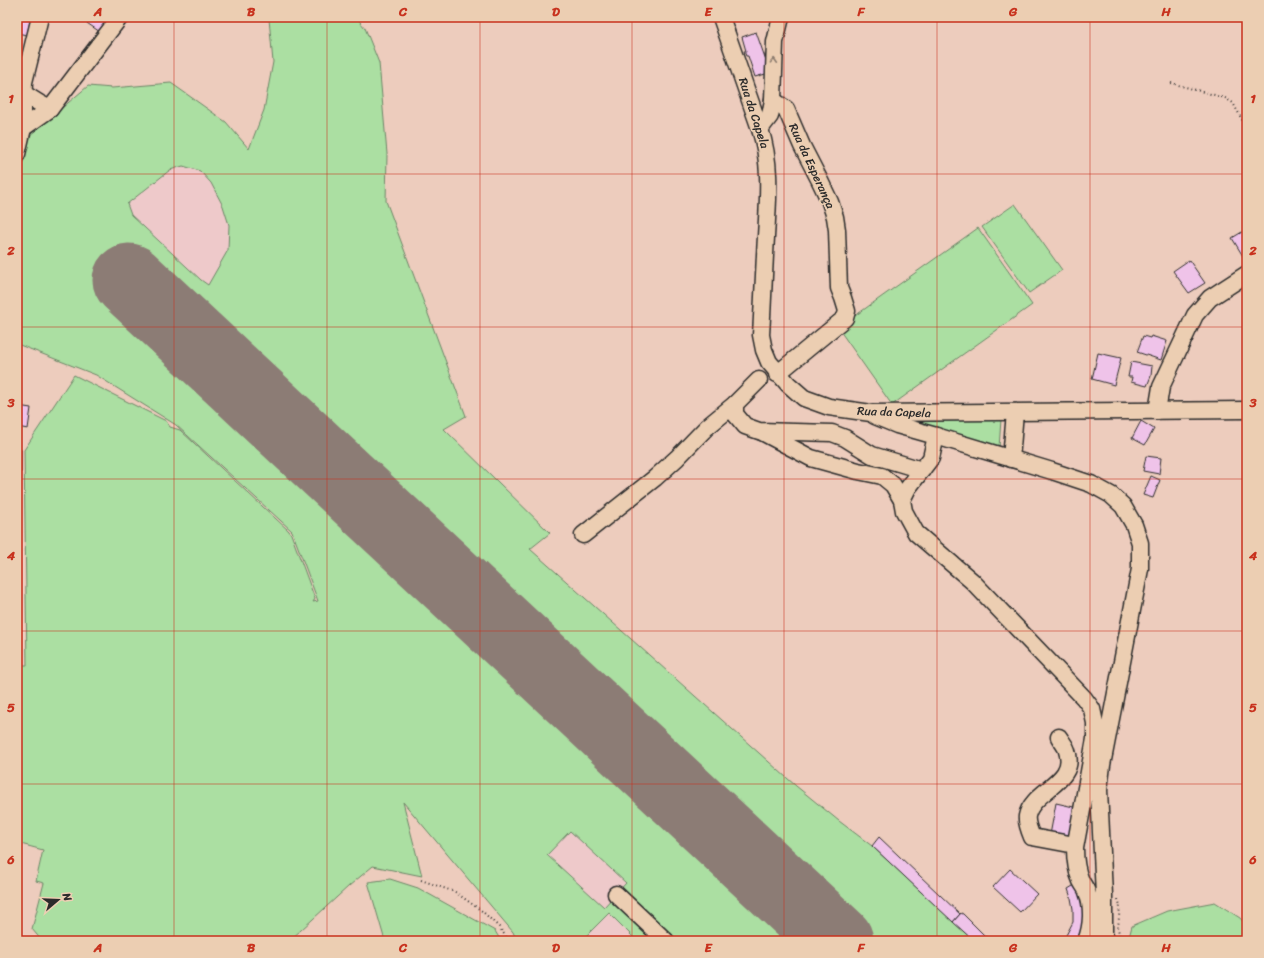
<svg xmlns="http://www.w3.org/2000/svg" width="1264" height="958" font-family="Sriracha,sans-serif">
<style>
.built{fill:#eec9ca}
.green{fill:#abdfa2;stroke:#6b8566;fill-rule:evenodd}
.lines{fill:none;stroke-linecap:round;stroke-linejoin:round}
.taxiway{stroke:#8c7c74;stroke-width:29}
.runway{stroke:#8c7c74;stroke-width:73}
.building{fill:#efc3e9;stroke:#2b2b2b}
.minor-casing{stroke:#2b2b2b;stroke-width:19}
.path{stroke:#2b2b2b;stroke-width:2;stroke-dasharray:1 3;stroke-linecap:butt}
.minor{stroke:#ecceb2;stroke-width:16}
.oneway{stroke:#8c7c6e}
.grid{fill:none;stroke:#c8321e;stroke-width:1;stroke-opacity:0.55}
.labels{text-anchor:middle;stroke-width:3.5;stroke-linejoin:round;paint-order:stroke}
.street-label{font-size:12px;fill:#2b2b2b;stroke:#ecceb2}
.neatline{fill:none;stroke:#c8321e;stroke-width:1.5}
.grid-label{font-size:13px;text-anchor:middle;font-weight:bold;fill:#c8321e}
</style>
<rect width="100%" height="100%" fill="#edccbd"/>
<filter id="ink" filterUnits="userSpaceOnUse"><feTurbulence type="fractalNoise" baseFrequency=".025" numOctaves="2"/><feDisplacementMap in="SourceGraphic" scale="8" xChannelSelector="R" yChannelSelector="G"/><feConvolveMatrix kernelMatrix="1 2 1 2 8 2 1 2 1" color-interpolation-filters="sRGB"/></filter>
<g filter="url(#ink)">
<!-- built -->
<path class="built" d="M174,143L236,204L231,269L913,941H545L418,739L17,728L358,597L56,287Z"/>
<!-- green -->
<g class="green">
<path d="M270,17H356L365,28L379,63L387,154L386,201L466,416L444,429L550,533L530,549L796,786L839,821L872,846L974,941H862L670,763L142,264L115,293L809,941H637L609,913L581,941H517L513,932L403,802L422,876L373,866L349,886L289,941H42L32,929L44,883L36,881L43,850L17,843V667L22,665H27L24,450L74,375L166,421L170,427L180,430L289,531L291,534L315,599L313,602L318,601L292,531L176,425L96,375L17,344V184L30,135L88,86L112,88L171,83L226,122L249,149L264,110L273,62L269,19ZM183,166L200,171L211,183L223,206L229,225L228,250L208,285L201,280L131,215L127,204L170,170ZM570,831L626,883L604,907L547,855Z"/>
<path d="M1015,204L1062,270L1029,293L982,227Z"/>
<path d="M978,228L1032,305L892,405L838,328Z"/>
<path d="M897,418L1001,419L999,448Z"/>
<path d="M390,879L418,888L495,931L501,941H385L368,882Z"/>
<path d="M1215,902L1240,918L1247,926V941H1128L1132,926L1167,911Z"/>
</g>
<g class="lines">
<!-- taxiway -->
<path class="taxiway" d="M826,931L831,941"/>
<!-- runway -->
<path class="runway" d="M129,280L837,941"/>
</g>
<!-- building -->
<g class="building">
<path d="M17,17H31L27,35L17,33Z"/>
<path d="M86,17H98L101,19L102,17H114L103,34L84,21Z"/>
<path d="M756,32L768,66L769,73L755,77L748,56H746L744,51H746L742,37Z"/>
<path d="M1247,229V260L1246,261L1232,238Z"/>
<path d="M1189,260L1205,283L1189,293L1173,271Z"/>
<path d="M1143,336L1150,338L1151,336L1167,341L1161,360L1137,352Z"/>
<path d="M1098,353L1121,358L1114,385L1092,379Z"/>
<path d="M1131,362L1152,366L1151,376L1147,386L1131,382L1132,377H1128Z"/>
<path d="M18,406L31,408L28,429L17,427Z"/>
<path d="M1141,421L1154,429L1145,445L1132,438Z"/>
<rect x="17" y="450" width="4" height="22"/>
<path d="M1146,456L1161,458L1159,474L1143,471Z"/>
<path d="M1151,476L1160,480L1153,498L1143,495Z"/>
<path d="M1056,803L1078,808L1072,840L1050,835Z"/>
<path d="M879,837L960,914L953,922L872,846Z"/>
<path d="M1010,869L1037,894L1020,912L993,887Z"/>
<path d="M1078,883L1086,915L1078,941H1063L1073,922V909L1071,898L1068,889Z"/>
<path d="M961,913L963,914L990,941H974L953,922Z"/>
</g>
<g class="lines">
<!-- minor casing -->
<g class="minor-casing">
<g id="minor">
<path d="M721,17L760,129C772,166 768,199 766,237C764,270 763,302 761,335L764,350L769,362L788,384L804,398L829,407L871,413L1247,410"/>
<path d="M23,93L39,103L50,109"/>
<path d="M773,100L786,109L802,146L819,179L830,202L835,217L837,230L839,288L843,298L847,311L845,318L777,374"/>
<path d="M23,128L50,109L120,17"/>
<path d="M760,129L770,116L773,100L775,42L781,17"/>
<path d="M17,154L23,128V109L24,82L40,17"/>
<path d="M759,380L735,404V414L745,426L759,431L832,433L845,438L872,455L922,470"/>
<path d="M1157,411L1161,387L1195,315L1210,298L1247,274"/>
<path d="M875,416L897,425L936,436L931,458L908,488L902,500L904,511L916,533L972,581L1084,698L1092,709L1095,723V739L1075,848C1075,860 1076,870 1081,881C1083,885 1086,888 1087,892C1093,907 1092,926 1086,941"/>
<path d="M762,432L811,458L858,471L882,476L893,485L902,500"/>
<path d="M936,436L1052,471L1091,484L1111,495L1123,506L1134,525L1140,543V569L1102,765L1099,790L1104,895V940L1103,941"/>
<path d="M1011,459L1015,412"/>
<path d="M583,535L655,478L677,458L707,427L735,404"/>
<path d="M1059,737C1061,741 1066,746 1067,751C1078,782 1032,790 1027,816C1026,822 1029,830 1032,837L1075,845"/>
<path d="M616,894L666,941"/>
</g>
</g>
<!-- path -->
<g class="path">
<path d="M1171,83L1225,98L1233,103L1247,129"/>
<path d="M421,880L455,892L482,911L499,927L509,941"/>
<path d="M1118,899L1120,905L1118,929L1121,941"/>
</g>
<!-- minor -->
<use href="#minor" class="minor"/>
</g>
<!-- one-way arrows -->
<defs><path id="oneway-chevron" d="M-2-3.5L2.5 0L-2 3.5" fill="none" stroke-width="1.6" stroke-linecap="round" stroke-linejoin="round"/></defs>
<use class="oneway" href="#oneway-chevron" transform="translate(774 61) rotate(-87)"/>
</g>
<!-- grid -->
<path class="grid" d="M174,17V941M327,17V941M480,17V941M632,17V941M784,17V941M937,17V941M1090,17V941M17,174H1247M17,327H1247M17,479H1247M17,631H1247M17,784H1247"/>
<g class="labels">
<!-- street labels -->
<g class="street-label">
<text transform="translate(754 113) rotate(72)" y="4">Rua da Capela</text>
<text transform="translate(812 166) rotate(65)" y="4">Rua da Esperança</text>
<text transform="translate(894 412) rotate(2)" y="4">Rua da Capela</text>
</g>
</g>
<!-- margin -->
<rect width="1264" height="958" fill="none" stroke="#ecceb2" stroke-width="44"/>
<!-- north arrow -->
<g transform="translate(58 900) rotate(71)" stroke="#ecceb2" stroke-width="3" paint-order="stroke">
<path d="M0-3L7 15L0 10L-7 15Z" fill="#2b2b2b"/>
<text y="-6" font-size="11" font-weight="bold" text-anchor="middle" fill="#2b2b2b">N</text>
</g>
<rect x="22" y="22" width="1220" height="914" class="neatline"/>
<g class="grid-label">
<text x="98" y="16">A</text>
<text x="251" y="16">B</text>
<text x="403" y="16">C</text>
<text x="556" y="16">D</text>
<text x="708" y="16">E</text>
<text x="861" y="16">F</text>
<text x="1013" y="16">G</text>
<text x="1166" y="16">H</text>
<text x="11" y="103">1</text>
<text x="1253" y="103">1</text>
<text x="11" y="255">2</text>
<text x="1253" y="255">2</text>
<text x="11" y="407">3</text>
<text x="1253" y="407">3</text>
<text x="11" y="560">4</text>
<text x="1253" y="560">4</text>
<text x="11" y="712">5</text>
<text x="1253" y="712">5</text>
<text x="11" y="864">6</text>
<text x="1253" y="864">6</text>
<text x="98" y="952">A</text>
<text x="251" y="952">B</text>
<text x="403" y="952">C</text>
<text x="556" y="952">D</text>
<text x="708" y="952">E</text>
<text x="861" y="952">F</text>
<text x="1013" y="952">G</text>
<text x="1166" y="952">H</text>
</g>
</svg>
